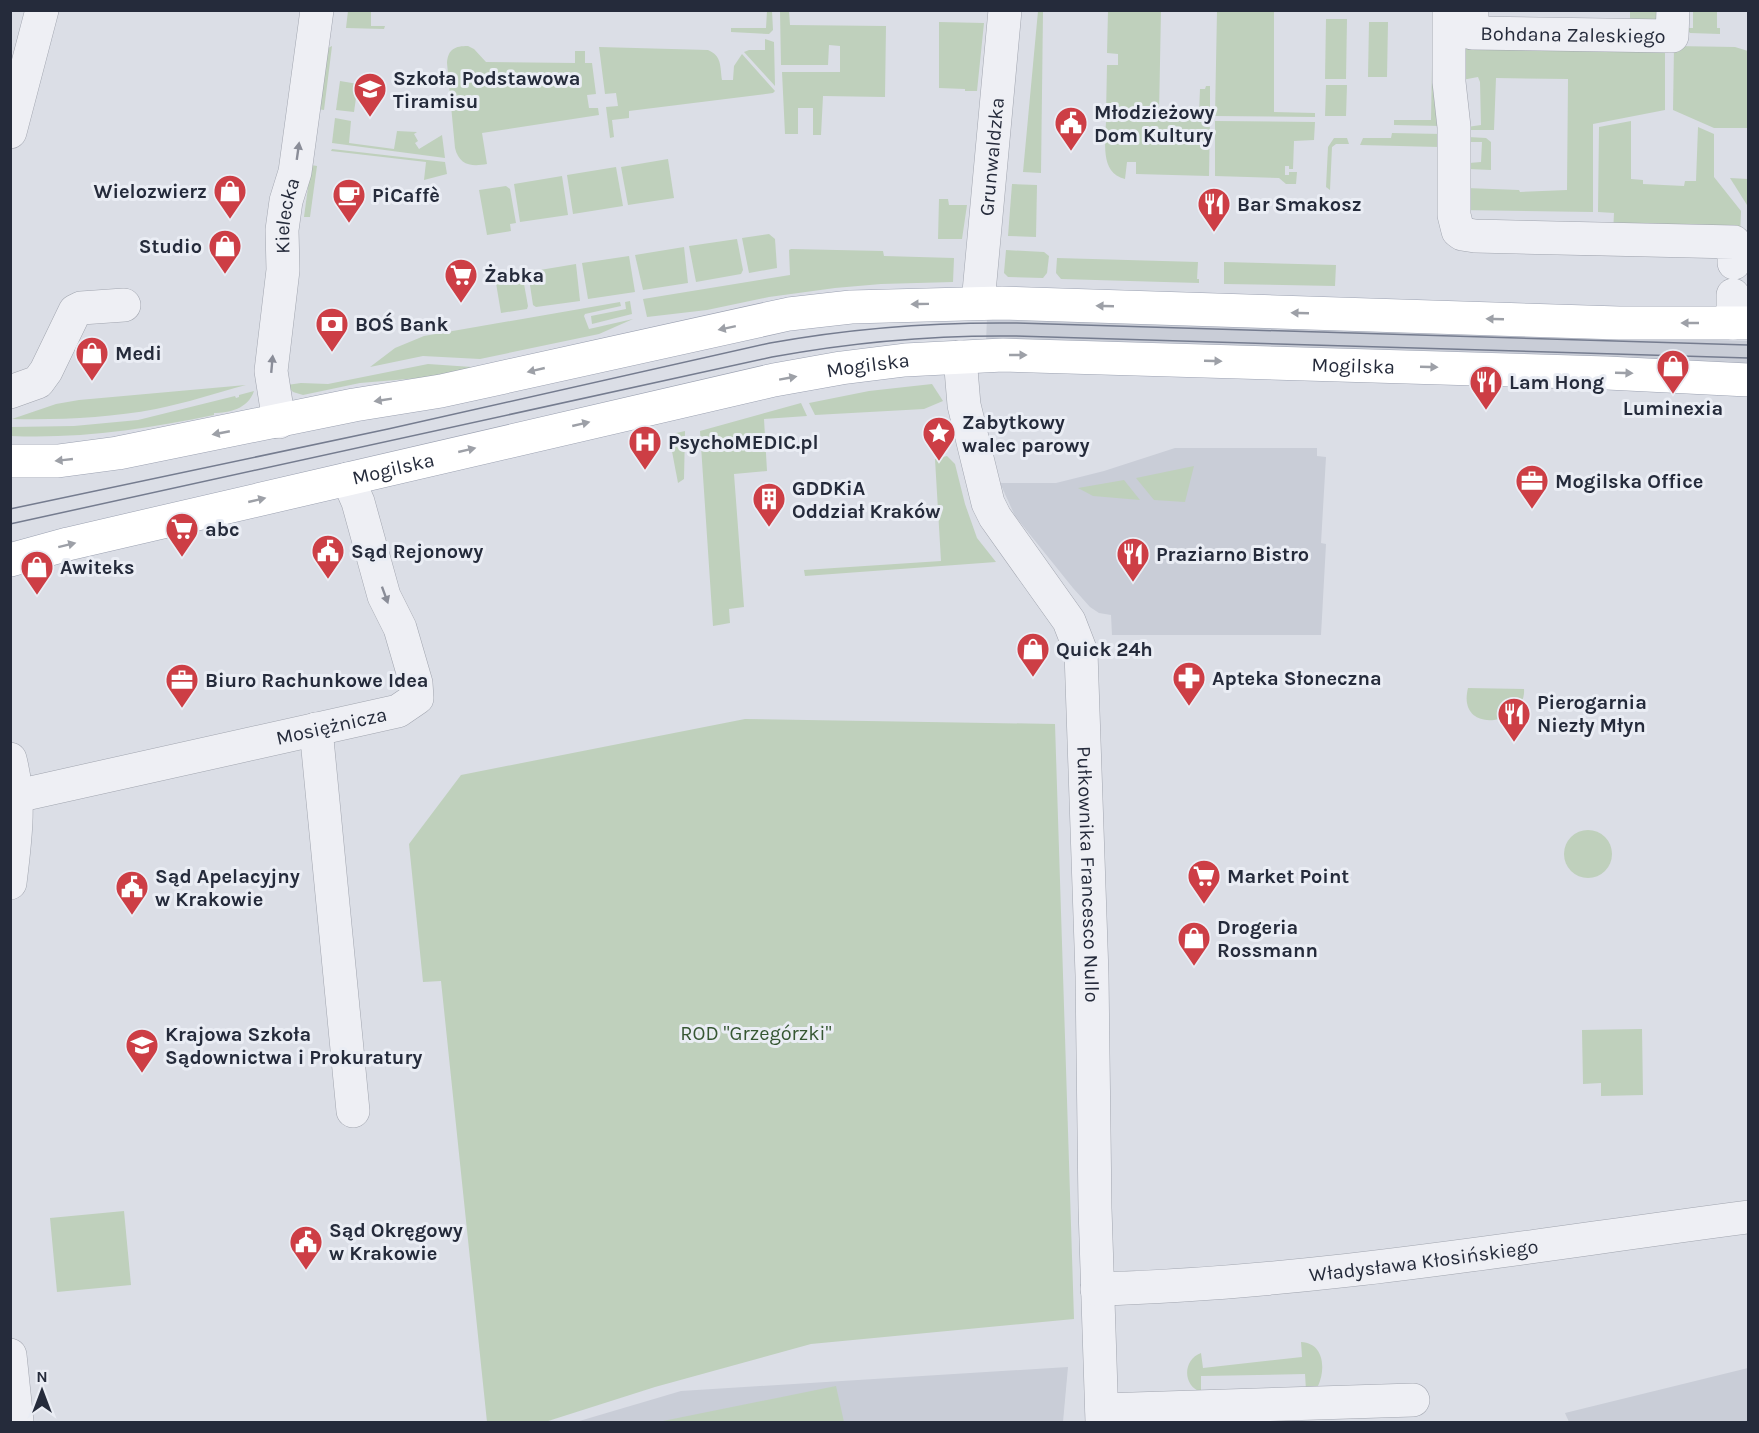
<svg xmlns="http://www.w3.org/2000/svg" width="1759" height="1433" font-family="Karla,sans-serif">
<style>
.built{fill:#c9cdd7}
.green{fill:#bfd0bc}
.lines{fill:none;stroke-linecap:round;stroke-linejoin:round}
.minor-casing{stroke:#a1a5af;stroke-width:34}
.major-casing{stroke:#9ba1b1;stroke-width:34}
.minor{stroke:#eeeff4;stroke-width:33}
.major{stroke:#fff;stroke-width:33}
.tram{stroke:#757c8f;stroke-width:1.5}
.oneway{fill:#8a8d98}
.oneway2{fill:#9da0a7}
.labels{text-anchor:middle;stroke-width:6;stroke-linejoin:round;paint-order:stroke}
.street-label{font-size:20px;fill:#252b3b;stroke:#eaedf4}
.poi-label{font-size:20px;font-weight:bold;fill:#252b3b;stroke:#eaedf4;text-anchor:start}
.park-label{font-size:20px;fill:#365733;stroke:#eaedf4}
</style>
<rect width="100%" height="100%" fill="#dbdee6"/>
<!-- built -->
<g class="built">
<path d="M987,318L1748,341V365L986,342Z"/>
<path d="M1175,448H1317V456L1326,457L1321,543L1326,544L1321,635H1112L1111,615L1099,613L1090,607L1073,588L1015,516L1000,483H1056L1104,471Z"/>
<path d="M1068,1367L1063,1422H576L681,1391Z"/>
<path d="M1748,1368V1422H1569L1565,1413Z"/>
</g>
<!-- green -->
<g class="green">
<path d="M348,11H371V26H385L384,29L346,28Z"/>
<path d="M767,11H772L773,30L769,34L731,32V28H766Z"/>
<path d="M780,11H789L790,25L886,26L885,97L823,96L821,135H813V108H798V134H785L782,72H840V46L829,45L828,65H781Z"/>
<path d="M1038,11H1043L1041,173L1023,172Z"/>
<path d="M1108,11H1161L1159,114H1199L1200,89H1205L1206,86H1210V116L1106,115L1107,65H1118V54L1107,53Z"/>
<path d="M1217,11H1274V112L1315,113V117L1215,116Z"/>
<path d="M1433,11L1441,126L1394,125V120H1431Z"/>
<path d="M1630,11H1667L1666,17L1630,28Z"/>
<path d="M1693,11H1717V28H1720V34L1690,33L1686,28H1693Z"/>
<path d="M1326,19H1347L1346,79H1325Z"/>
<path d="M939,22L984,23L977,91H965V89L939,88Z"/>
<path d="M1369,22H1388L1387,77H1368Z"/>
<path d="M1461,25L1665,46V110L1593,124V212L1459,210L1466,188L1519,190L1520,192L1567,190L1568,79L1496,78L1494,130H1469L1467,127L1481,125L1480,82L1478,77L1462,80Z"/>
<path d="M765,39L774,42L775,86L744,52L749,50H765Z"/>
<path d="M332,46L324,110L318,109L328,48Z"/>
<path d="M468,46L474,49L486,62L575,63V51H585V63H592L596,94L587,95L589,108H598L599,115L482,133L487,164C471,167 459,165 455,148L447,63C448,49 455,46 468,46Z"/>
<path d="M1674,46L1735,47L1748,51V128H1714L1673,110Z"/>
<path d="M599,47L708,50C722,56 720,66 722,80H733L734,66L742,54L775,91L773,93L629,111V118L612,120L614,137L610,138L606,107L618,106L616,93L605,94Z"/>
<path d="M340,81L358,84L354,112L336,110Z"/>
<path d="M1326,85H1347L1346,116H1325Z"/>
<path d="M335,118L351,121L349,143L394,149L397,131L417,132L414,134L418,141L415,143L419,149L442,135L445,158L332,143Z"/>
<path d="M1106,119L1210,120L1209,176L1136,174V162H1127L1125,179C1099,173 1106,140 1106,119Z"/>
<path d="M1215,121L1315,122L1314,140L1294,141L1293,169H1289V166H1285V175H1289V172H1297L1296,184H1286L1279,178L1215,176Z"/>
<path d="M1631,121V179L1643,180V184L1684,186L1685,181H1696L1698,127L1714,134V177L1741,211L1740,236L1613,234L1614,213L1598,212L1599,127Z"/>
<path d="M1392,133L1442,134L1439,147L1360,145L1363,138H1391Z"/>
<path d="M1468,137L1486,138L1491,142V170L1468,169L1469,163L1481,162L1482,142H1467Z"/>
<path d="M1334,138H1347L1349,144H1336L1332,147L1330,190L1326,187L1328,147Z"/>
<path d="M332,149L445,162L447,174L424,180L426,162L331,151Z"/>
<path d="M668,159L674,198L628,205L621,167Z"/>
<path d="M311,165L317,166L310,217H304Z"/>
<path d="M616,167L623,206L573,214L567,175Z"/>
<path d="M562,176L568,215L520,222L514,184Z"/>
<path d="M1730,178L1748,179V205H1747Z"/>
<path d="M1012,184L1037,185L1036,237L1008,236Z"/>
<path d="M506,186L510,189L516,223L510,224L511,231L487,235L479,190Z"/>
<path d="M939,199H948L949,205H967L962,239H938Z"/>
<path d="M769,234L775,239L777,268L749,273L742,238Z"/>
<path d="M737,239L743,270L741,274L696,282L689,246Z"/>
<path d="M684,247L688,283L643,290L635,255Z"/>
<path d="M791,249L883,251L884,256L954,258L953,282L881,284L835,288L769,297L707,310L647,317L643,299L790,275L789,250Z"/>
<path d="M1006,250L1044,252L1049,256L1047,273L1043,278L1008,277L1004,273Z"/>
<path d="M629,256L635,292L588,299L582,263Z"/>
<path d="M1057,258L1198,262L1197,279H1199V283L1061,279L1056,273Z"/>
<path d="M1224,262L1336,265L1335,286L1224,284Z"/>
<path d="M576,264L580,301L536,307L533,305L528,272Z"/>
<path d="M522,273L528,306L527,309L501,313L495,277Z"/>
<path d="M630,301L632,314L592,324L591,316L626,309L625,302Z"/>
<path d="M620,302L621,306L585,314L584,316L589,329L633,319L599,334L480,359L423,356L370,367L395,348L424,336Z"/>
<path d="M428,364L472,367L443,376L360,383L303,395L293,392L287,385L301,383L328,384Z"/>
<path d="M932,384L943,401L924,409L815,415L809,403L869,391Z"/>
<path d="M246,385C216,393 186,403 156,409C108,418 60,420 12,419L56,404L79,400Z"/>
<path d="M254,391C248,409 229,413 214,413V415C146,429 79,439 11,436V427L74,426L138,420L235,396L236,398L239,397V395Z"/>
<path d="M801,403L807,416L764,419L767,471L734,474L744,607L729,609L730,623L713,626L700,431Z"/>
<path d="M685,431L684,479L678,483L670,441L672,434Z"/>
<path d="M947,456L955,464L965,504L977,538L996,562L805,576L804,570L941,561L935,459Z"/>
<path d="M1194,466L1185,502L1154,500L1136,478Z"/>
<path d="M1124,480L1140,500L1093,496L1078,488Z"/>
<path d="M1468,688L1524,689C1527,724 1456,737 1468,688Z"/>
<path d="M745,719L1055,724L1074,1319L811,1344L655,1387L545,1422H487L441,981L423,982L409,844L461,775Z"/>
<circle cx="1588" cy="854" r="24"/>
<path d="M1642,1029L1643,1095L1601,1096V1083L1583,1084L1582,1030Z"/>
<path d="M124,1211L131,1285L57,1292L50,1218Z"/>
<path d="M1301,1342C1324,1343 1326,1369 1318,1386L1306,1390L1305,1374L1201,1376V1392C1182,1386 1183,1359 1201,1353L1203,1368L1302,1357Z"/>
<path d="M836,1386L844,1422H658Z"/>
</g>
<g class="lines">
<!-- minor casing -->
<g class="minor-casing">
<g id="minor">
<path d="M1449,10V82L1454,127V215L1458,231L1462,234L1475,236L1734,242V263"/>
<path id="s1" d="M1472,10V33L1670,36H1672L1673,10"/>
<path d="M10,132L42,10"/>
<path id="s2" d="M978,303L1005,10"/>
<path d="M1733,323V295"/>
<path id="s3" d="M960,357L964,405L988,503L995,517L1069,621L1081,652L1092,975L1095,1208L1102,1422"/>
<path d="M10,392L38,382L46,371L75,311L81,308L124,305"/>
<path id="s4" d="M279,422L271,371L283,270L282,230L286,201L295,172L317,10"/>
<path d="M316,729L353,1111"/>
<path d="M10,759C21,801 15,841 10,883"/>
<path id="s5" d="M17,796L398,711L417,698L416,683L400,628L384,596L358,502L348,479"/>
<path id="s6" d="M1097,1289C1316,1283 1532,1245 1748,1217"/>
<path d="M10,1355L17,1422"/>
<path d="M1102,1410L1413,1400"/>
</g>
</g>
<!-- major casing -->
<g class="major-casing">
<g id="major">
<path d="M10,461H58L118,453L354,405L441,391L789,314L851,307L1002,303L1619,323H1748"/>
<path id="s7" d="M10,560L68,544L774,380L841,368L905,360L1003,355L1607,373L1748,380"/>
</g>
</g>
<!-- minor -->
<use href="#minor" class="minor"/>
<!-- major -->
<use href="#major" class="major"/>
<!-- tram -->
<g class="tram">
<path d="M10,509L388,429L770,343C852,328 934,322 1017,323L1748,345"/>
<path d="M10,524L772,357C853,342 934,335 1016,336L1748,358"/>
</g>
</g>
<!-- one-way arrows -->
<defs><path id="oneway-solid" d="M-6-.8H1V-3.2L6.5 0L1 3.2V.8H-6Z" transform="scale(1.5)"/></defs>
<g class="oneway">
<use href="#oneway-solid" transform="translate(298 151) rotate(-82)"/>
<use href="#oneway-solid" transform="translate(272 364) rotate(-85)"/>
<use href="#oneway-solid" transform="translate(385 595) rotate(70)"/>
</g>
<g class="oneway2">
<use href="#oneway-solid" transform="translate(920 304) rotate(179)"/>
<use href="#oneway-solid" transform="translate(1105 306) rotate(-178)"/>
<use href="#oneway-solid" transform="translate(1300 313) rotate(-178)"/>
<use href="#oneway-solid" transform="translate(1495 319) rotate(-178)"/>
<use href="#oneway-solid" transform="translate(1690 323) rotate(180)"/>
<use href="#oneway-solid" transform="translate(727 328) rotate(168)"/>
<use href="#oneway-solid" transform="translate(1018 355)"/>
<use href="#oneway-solid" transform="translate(1213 361) rotate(2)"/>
<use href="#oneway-solid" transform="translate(1429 367) rotate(2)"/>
<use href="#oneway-solid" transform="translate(536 370) rotate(167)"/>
<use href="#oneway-solid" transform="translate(1624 373) rotate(2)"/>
<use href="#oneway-solid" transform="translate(788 378) rotate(-10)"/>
<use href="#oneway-solid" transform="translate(383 400) rotate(171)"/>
<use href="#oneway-solid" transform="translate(581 424) rotate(-13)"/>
<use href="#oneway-solid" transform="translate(221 433) rotate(169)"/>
<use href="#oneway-solid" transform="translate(467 450) rotate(-13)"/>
<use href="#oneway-solid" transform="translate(64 460) rotate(174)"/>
<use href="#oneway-solid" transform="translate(257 500) rotate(-13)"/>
<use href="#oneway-solid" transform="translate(67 545) rotate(-14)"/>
</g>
<!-- icons -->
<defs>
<g id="school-pin" transform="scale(1.725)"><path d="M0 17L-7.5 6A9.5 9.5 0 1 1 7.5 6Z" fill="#cd3e45" stroke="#eaedf4"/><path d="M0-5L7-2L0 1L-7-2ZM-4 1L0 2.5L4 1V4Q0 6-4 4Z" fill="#fff"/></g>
<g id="civic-pin" transform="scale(1.725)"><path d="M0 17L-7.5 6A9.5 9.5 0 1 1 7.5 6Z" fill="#cd3e45" stroke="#eaedf4"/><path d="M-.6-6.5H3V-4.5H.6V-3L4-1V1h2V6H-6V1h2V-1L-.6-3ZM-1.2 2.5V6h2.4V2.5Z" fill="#fff"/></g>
<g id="shop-pin" transform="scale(1.725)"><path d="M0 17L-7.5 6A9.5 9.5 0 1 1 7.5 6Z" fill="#cd3e45" stroke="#eaedf4"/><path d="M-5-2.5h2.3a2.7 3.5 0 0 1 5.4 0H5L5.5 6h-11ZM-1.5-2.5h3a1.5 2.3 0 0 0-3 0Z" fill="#fff"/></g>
<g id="cafe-pin" transform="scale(1.725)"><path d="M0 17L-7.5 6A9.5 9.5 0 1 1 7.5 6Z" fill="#cd3e45" stroke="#eaedf4"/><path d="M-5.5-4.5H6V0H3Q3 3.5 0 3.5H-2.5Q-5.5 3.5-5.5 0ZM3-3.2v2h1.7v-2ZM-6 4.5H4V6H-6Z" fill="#fff"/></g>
<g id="restaurant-pin" transform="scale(1.725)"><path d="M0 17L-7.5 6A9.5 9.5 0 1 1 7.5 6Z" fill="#cd3e45" stroke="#eaedf4"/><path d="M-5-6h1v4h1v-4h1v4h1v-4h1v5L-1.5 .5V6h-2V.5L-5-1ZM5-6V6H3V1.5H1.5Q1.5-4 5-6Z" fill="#fff"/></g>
<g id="supermarket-pin" transform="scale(1.725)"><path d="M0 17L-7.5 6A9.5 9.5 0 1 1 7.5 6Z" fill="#cd3e45" stroke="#eaedf4"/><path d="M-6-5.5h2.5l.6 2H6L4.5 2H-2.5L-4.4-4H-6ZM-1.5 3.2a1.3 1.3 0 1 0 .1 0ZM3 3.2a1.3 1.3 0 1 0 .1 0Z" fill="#fff"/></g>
<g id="bank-pin" transform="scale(1.725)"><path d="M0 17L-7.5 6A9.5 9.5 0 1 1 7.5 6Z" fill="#cd3e45" stroke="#eaedf4"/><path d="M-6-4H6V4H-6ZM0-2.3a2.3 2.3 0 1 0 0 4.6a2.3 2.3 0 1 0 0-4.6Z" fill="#fff"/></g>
<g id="sight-pin" transform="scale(1.725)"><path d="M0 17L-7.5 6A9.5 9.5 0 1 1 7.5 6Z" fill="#cd3e45" stroke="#eaedf4"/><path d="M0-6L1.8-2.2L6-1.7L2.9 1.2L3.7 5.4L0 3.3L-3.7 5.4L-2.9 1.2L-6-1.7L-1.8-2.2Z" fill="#fff"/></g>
<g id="hospital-pin" transform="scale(1.725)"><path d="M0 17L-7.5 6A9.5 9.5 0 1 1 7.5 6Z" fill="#cd3e45" stroke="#eaedf4"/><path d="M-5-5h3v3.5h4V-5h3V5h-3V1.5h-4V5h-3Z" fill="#fff"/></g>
<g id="office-pin" transform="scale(1.725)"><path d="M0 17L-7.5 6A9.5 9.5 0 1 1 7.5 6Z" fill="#cd3e45" stroke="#eaedf4"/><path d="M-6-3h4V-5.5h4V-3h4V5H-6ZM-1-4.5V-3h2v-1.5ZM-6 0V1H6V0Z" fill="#fff"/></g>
<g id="building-pin" transform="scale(1.725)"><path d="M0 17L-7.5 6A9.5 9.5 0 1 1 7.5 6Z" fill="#cd3e45" stroke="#eaedf4"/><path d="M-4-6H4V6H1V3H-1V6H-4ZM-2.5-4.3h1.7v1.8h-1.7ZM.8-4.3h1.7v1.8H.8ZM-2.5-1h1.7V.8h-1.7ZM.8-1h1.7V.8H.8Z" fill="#fff"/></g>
<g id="pharmacy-pin" transform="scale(1.725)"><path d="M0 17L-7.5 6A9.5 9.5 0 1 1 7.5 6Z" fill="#cd3e45" stroke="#eaedf4"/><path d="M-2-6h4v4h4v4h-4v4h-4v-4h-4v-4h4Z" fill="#fff"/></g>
<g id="university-pin" transform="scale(1.725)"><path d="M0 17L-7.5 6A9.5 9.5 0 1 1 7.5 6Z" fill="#cd3e45" stroke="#eaedf4"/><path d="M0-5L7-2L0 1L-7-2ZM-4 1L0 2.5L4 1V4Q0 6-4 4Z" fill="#fff"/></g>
</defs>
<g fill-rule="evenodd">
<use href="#school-pin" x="370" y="89"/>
<use href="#civic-pin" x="1071" y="123"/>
<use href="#shop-pin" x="230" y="191"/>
<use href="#cafe-pin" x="349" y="195"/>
<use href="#restaurant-pin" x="1214" y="204"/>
<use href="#shop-pin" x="225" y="246"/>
<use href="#supermarket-pin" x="461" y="275"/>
<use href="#bank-pin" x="332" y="324"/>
<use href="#shop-pin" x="92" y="353"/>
<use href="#shop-pin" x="1673" y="366"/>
<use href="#restaurant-pin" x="1486" y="382"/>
<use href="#sight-pin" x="939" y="433"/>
<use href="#hospital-pin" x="645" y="442"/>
<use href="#office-pin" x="1532" y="481"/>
<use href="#building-pin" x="769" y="499"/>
<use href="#supermarket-pin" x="182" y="529"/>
<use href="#civic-pin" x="328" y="551"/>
<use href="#restaurant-pin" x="1133" y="554"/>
<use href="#shop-pin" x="37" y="567"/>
<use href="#shop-pin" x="1033" y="649"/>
<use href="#pharmacy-pin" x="1189" y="678"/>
<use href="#office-pin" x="182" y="680"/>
<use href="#restaurant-pin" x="1514" y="714"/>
<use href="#supermarket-pin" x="1204" y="876"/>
<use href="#civic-pin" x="132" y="887"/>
<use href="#shop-pin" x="1194" y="938"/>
<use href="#university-pin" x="142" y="1045"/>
<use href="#civic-pin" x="306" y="1242"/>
</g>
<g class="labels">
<!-- street labels -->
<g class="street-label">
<text dy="7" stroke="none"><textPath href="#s1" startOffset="124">Bohdana Zaleskiego</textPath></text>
<text dy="7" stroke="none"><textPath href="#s2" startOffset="147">Grunwaldzka</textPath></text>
<text dy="7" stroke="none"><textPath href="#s4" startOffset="208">Kielecka</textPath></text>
<text dy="7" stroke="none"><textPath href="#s7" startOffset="1366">Mogilska</textPath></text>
<text dy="7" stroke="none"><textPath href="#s7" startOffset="880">Mogilska</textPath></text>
<text dy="7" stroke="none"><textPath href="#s7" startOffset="394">Mogilska</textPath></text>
<text dy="7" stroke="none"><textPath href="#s5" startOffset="322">Mosiężnicza</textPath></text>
<text dy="7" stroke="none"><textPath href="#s3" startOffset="548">Pułkownika Francesco Nullo</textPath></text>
<text dy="7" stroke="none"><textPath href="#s6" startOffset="328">Władysława Kłosińskiego</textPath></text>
</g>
<!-- poi labels -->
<g class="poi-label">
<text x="393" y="85">Szkoła Podstawowa<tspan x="393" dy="23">Tiramisu</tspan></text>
<text x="1094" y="119">Młodzieżowy<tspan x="1094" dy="23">Dom Kultury</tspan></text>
<text x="207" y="198" text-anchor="end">Wielozwierz</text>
<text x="372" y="202">PiCaffè</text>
<text x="1237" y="211">Bar Smakosz</text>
<text x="202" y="253" text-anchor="end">Studio</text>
<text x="484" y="282">Żabka</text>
<text x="355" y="331">BOŚ Bank</text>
<text x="115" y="360">Medi</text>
<text x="1509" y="389">Lam Hong</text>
<text x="1673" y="415" text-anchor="middle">Luminexia</text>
<text x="962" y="429">Zabytkowy<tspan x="962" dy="23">walec parowy</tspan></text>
<text x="668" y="449">PsychoMEDIC.pl</text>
<text x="1555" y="488">Mogilska Office</text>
<text x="792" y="495">GDDKiA<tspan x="792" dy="23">Oddział Kraków</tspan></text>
<text x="205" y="536">abc</text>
<text x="351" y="558">Sąd Rejonowy</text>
<text x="1156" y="561">Praziarno Bistro</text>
<text x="60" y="574">Awiteks</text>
<text x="1056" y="656">Quick 24h</text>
<text x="1212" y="685">Apteka Słoneczna</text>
<text x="205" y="687">Biuro Rachunkowe Idea</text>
<text x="1537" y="709">Pierogarnia<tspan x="1537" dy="23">Niezły Młyn</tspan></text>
<text x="155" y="883">Sąd Apelacyjny<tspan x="155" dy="23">w Krakowie</tspan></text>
<text x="1227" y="883">Market Point</text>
<text x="1217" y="934">Drogeria<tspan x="1217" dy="23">Rossmann</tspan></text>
<text x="165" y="1041">Krajowa Szkoła<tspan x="165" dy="23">Sądownictwa i Prokuratury</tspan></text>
<text x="329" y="1237">Sąd Okręgowy<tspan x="329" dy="23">w Krakowie</tspan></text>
</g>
<!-- park labels -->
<g class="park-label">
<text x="756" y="1040">ROD "Grzegórzki"</text>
</g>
</g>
<!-- border -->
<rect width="1759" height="1433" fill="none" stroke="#252b3b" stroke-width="24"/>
<!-- north arrow -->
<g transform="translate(42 1391)" stroke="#eaedf4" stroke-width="4.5" paint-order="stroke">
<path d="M0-4.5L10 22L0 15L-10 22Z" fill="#252b3b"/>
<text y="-9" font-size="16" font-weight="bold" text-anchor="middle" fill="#252b3b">N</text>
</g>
</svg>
